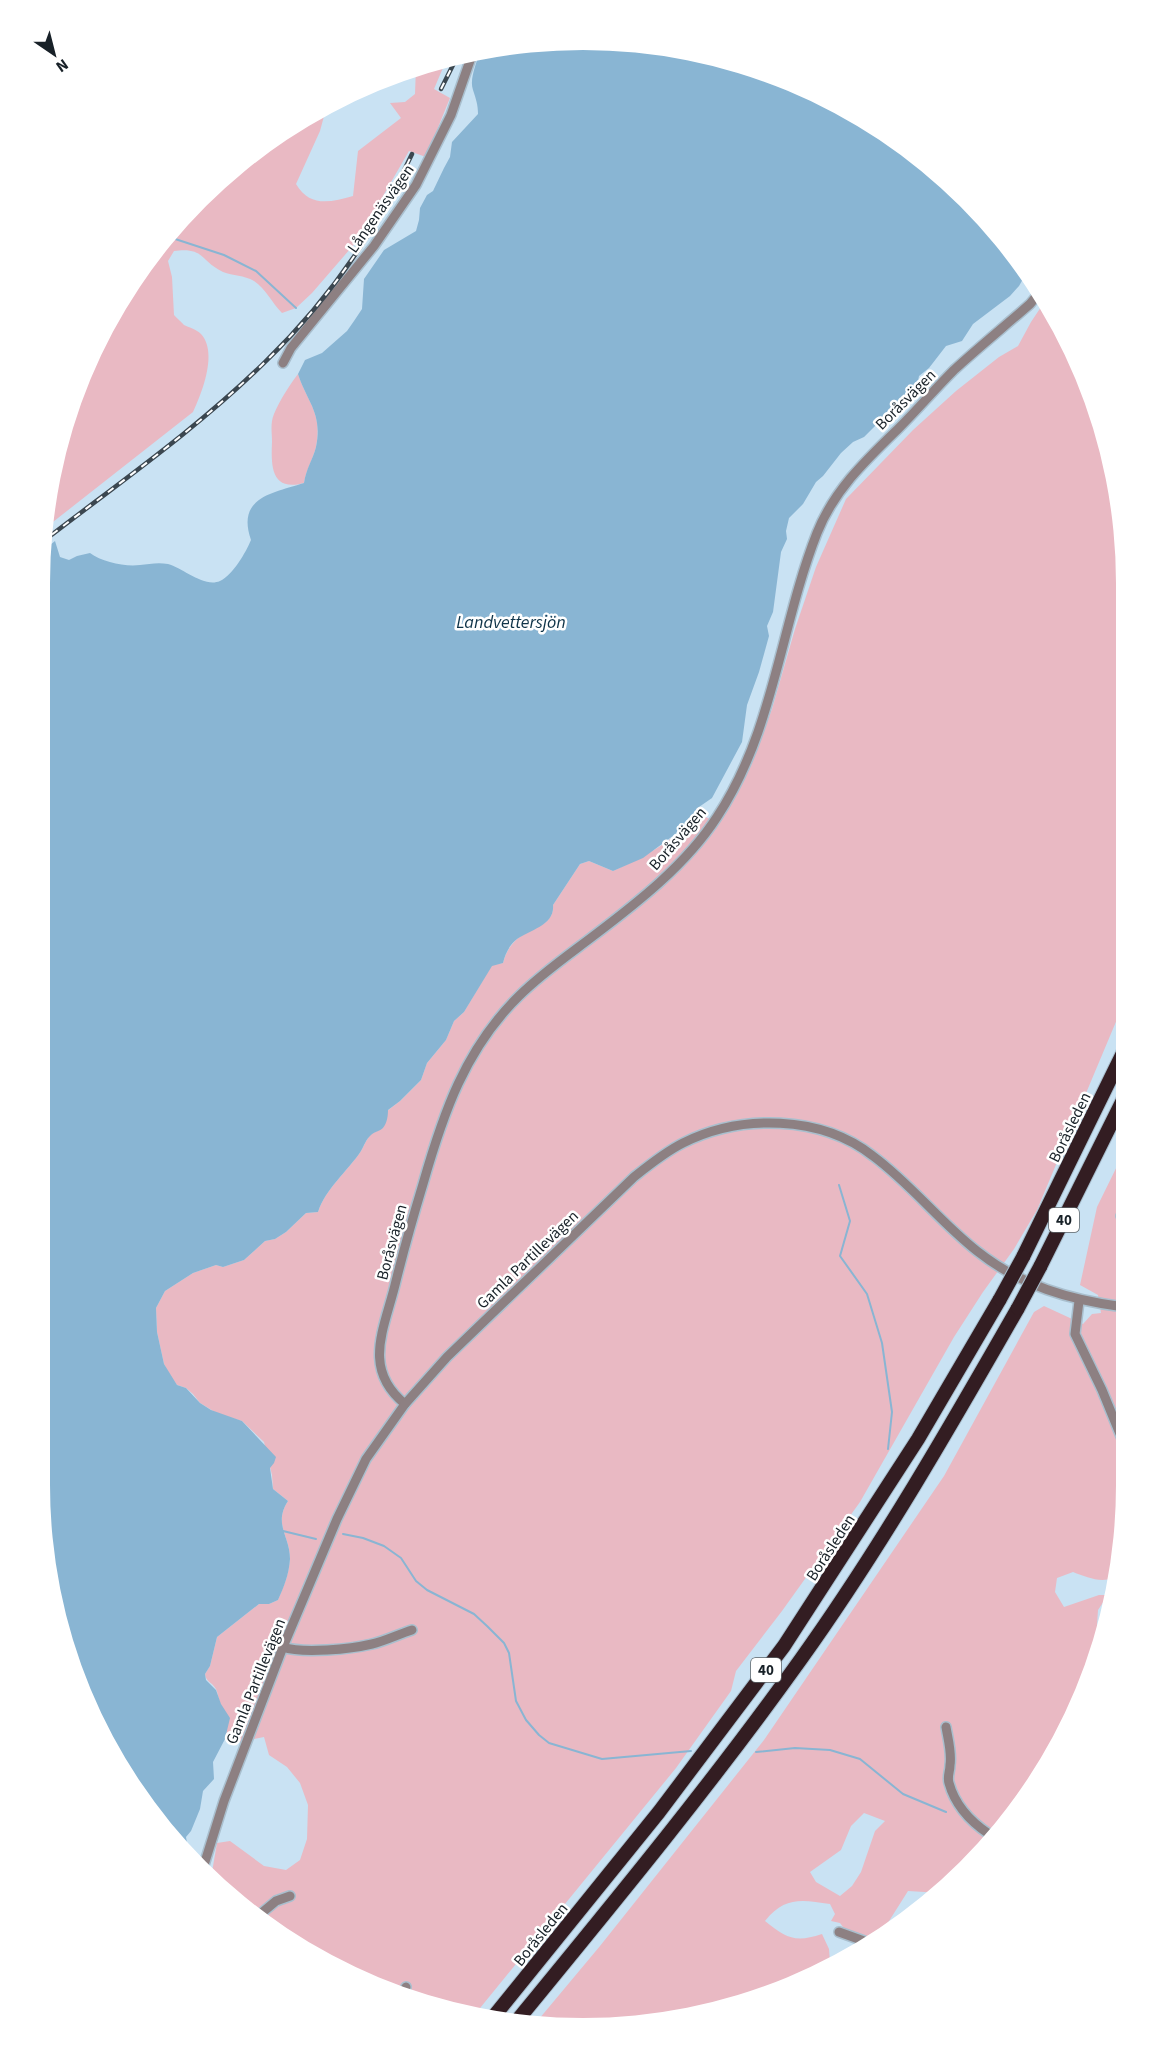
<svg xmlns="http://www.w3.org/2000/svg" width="1165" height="2067" font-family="'Source Sans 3',sans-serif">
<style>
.green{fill:#e9b9c3;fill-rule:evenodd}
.water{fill:#89b5d3}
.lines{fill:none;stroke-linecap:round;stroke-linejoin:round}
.stream{stroke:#89b5d3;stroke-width:2}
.minor-casing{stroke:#a9bfce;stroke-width:12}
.highway-casing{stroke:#a9bfce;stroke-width:16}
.minor{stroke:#8d8082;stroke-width:9}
.highway{stroke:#331d22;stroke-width:14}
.rail-casing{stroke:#3b4750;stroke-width:4.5}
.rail{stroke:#fff;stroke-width:2;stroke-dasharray:7;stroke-linecap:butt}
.highway-bridge-casing{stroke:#a9bfce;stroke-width:16;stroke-linecap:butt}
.highway-bridge{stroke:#331d22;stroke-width:14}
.labels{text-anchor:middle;stroke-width:5;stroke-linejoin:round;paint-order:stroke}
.shield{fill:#fff;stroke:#5d6468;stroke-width:1.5}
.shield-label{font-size:15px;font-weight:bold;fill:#182128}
.street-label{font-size:16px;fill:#182128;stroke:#fff}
.water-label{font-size:18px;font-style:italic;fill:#0e3348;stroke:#fff}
</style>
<rect width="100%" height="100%" fill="#c9e2f3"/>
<!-- green -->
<g class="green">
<path d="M448,56L434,89L450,98L426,157L409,151L357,241L312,293L296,308L282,313C272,303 266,289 254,281C244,275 233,276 223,272C200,261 205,247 174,251L168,261L172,277L174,315C177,318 181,322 184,325C190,328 196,329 201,334C218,352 202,393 193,412L44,529L68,408L112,310L174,224L252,151L327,105L320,131L296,184C310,208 331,202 353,196L358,151L401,118L390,103L405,102L415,94L416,67Z"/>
<path d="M1045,301L1097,407L1121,512L1123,1005L1037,1210L1014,1249L983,1292L954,1337L860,1502L782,1611L736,1671L731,1691L676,1768L476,2013L441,2009L280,1936L212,1872L217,1843L230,1841L264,1866L286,1870L300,1860L307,1839L308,1805L300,1783L287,1767L269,1755L264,1737L240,1742L225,1739C229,1723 227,1717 220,1703C218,1698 218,1693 216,1689C212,1682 206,1682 205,1674L210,1666L217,1637L259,1604H269L278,1600C284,1586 289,1574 290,1559C290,1536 273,1524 288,1501L273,1489L272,1475L264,1442L242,1421L218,1414L200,1403L193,1394L186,1388L177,1385L171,1377L164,1364L157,1332L156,1308L165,1291L193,1273L216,1265L223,1267L244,1260L265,1241L275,1239L286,1232L306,1213L318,1212C326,1188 347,1172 361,1151C364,1146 366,1140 370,1135C374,1132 378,1130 383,1128L387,1111L400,1101L421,1080L427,1063L446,1040L454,1021L464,1012L492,965L503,963C505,955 509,947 515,941C526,929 555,927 553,905L580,864L589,861L613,871C644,857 676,840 697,814L719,822L751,766L772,709L795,629L816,567L846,499L913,430L956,391L999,357L1018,346L1031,322Z"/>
<path d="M298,374C307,402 323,413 316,447C313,459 306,470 304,483C271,492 271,466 272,442C272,433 270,423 274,414C280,400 289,386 298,374Z"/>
<path d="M1124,1152L1125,1520L1113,1578C1100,1583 1086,1577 1073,1572L1057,1578L1055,1592L1064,1607L1099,1595H1108L1098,1610L1097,1625L1101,1640L1097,1659L1053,1757L941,1893L908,1891L884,1929L857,1946L840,1923L831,1921L835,1914L830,1904C802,1900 785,1896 765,1921C786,1938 795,1943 822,1934L829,1949L830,1962L790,1987L618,2027L539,2019L600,1946L764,1740L944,1476L1034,1312L1044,1306L1083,1324L1092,1314L1101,1313L1098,1295L1080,1285L1097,1207ZM864,1813L885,1821L875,1831L861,1872L852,1886L840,1896L816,1882L810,1872L841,1850L851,1826Z"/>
</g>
<!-- water -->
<path class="water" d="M547,40L654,44L758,68L855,112L967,198L1027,272L1019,286L1010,296L973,324L962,341L946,346L929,368L919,376L917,386L904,404L879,422L864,437L853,442L841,453L823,476L816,482L803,504L789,518L786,531L787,539L781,552L773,612L767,626L769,636L759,672L747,705L742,742L712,798L699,807L697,814L689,824L643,858L613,871L589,861L580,864L553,905C555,925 530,930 517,939C510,944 505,954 503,963L492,966L464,1012L454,1021L446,1040L427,1063L421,1080L400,1101L388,1110C388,1116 387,1123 383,1128C380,1131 374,1132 371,1135C366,1139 364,1146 361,1151C347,1172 326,1188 318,1212L306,1213L286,1232L275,1239L265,1241L244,1260L223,1267L216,1265L193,1273L165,1291L156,1308L157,1332L164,1364L177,1385L186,1388L200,1403L211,1410L242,1421L276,1457L274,1463L270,1468L273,1489L288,1501C273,1524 290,1536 290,1559C289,1574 284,1587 278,1600L269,1604H259L217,1637L210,1666L205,1674L206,1680L216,1690L221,1704L230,1718L225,1739L213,1762L214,1779L203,1791L200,1809L191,1831L186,1837L188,1849L151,1815L68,1659L39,1484L40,553L55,541L60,557L69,560L77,556L90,553C102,562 125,567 140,565C149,564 158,562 168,564C183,568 204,588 220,581C233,575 246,552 251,540C236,497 273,493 304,483C306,469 313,459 316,447C323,413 307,402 298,374L305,360L322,353L347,331L354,321L362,309L364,279L384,250L416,231L419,220L420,208L427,195L433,191L444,168L450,157L452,142L478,114C478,105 476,99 473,90C469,79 477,62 480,51Z"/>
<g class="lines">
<!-- stream -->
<g class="stream">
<path d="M166,236L224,255L256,271L296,308"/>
<path d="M839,1185L850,1221L840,1256L867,1294L882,1343L892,1412L888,1449"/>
<path d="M283,1531L316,1539"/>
<path d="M343,1534L363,1538L384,1546L401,1558L416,1581L427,1590L474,1614L487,1626L504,1643L509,1653L516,1701L526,1720L539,1735L549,1743L602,1759L691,1751"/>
<path d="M756,1752L795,1748L830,1750L860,1759L903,1794L946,1812"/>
</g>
<!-- minor casing -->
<g class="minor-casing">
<g id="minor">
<path d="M283,363L291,348L374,246L416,185L451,115L473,52"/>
<path d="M1121,1216L1124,1214"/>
<path d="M1079,1301L1075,1334L1102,1390L1125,1446"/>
<path d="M405,1404C361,1368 385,1328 396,1281C404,1249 413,1217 423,1184C443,1114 465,1049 519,996C541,974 567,956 592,937C637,903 686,865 717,817C774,731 780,627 817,533C834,490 866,460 899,428C918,409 935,389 954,370C979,347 1005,326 1030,304L1040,292"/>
<path d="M283,1647C303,1654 351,1649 372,1644C385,1641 399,1634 412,1630"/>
<path d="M946,1727C948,1739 952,1753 950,1765C950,1772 947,1776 949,1783C955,1805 971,1822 989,1834"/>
<path d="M204,1865L224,1801L283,1647L337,1519L366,1459L405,1404L447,1357L634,1177C649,1165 665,1152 683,1143C741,1114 821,1115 873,1156C911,1184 940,1222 977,1251C1021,1286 1070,1300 1124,1307"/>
<path d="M258,1916L276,1901L290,1896"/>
<path d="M839,1932L864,1941"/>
<path d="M403,1992L406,1987"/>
</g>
</g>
<!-- highway casing -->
<g class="highway-casing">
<g id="highway">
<path d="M1023,1257L1123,1053"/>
<path d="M1040,1267L1123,1100"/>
<path d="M495,2015L659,1812L784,1646L918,1439L1000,1299"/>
<path d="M520,2017C616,1900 713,1782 801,1659C881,1547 950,1427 1018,1308"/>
</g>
</g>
<!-- minor -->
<use href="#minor" class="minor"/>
<!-- highway -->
<use href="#highway" class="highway"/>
<!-- rail casing -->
<g class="rail-casing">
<g id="rail">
<path d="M441,89L458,55"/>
<path d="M41,543C116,485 197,429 265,362C326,303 376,232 412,154"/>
</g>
</g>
<!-- rail -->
<use href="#rail" class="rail"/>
<!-- highway-bridge casing -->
<g class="highway-bridge-casing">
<g id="highway-bridge">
<path d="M1000,1299L1023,1257"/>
<path d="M1018,1308L1040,1267"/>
</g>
</g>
<!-- highway-bridge -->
<use href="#highway-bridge" class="highway-bridge"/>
</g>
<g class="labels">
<!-- shield labels -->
<g class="shield">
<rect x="1049" y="1208" width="30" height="24" rx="4.5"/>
<rect x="751" y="1658" width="30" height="24" rx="4.5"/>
</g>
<g class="shield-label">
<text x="1064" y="1225">40</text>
<text x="766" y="1675">40</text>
</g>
<!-- street labels -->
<g class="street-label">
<text transform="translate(380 208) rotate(-55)" y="6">Långenäsvägen</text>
<text transform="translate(905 399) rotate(-45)" y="6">Boråsvägen</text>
<text transform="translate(677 838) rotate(-49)" y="6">Boråsvägen</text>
<text transform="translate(1069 1127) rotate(-64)" y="6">Boråsleden</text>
<text transform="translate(391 1242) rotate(-75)" y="6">Boråsvägen</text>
<text transform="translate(527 1259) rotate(-44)" y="6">Gamla Partillevägen</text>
<text transform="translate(830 1547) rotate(-57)" y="6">Boråsleden</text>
<text transform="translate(255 1681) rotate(-68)" y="6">Gamla Partillevägen</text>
<text transform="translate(540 1934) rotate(-51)" y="6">Boråsleden</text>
</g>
<!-- water labels -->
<g class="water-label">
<text x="511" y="628">Landvettersjön</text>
</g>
</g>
<!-- crop -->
<path d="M0 0H1165V2067H0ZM583 50H583A533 533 0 0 1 1116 583V1485A533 533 0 0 1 583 2018H583A533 533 0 0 1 50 1485V583A533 533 0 0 1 583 50Z" fill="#fff" fill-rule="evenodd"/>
<!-- north arrow -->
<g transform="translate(54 54) rotate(145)" stroke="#ffffff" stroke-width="4.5" paint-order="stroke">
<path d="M0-4.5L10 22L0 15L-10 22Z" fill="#182128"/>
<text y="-9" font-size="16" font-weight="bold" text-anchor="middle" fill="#182128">N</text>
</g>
</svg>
